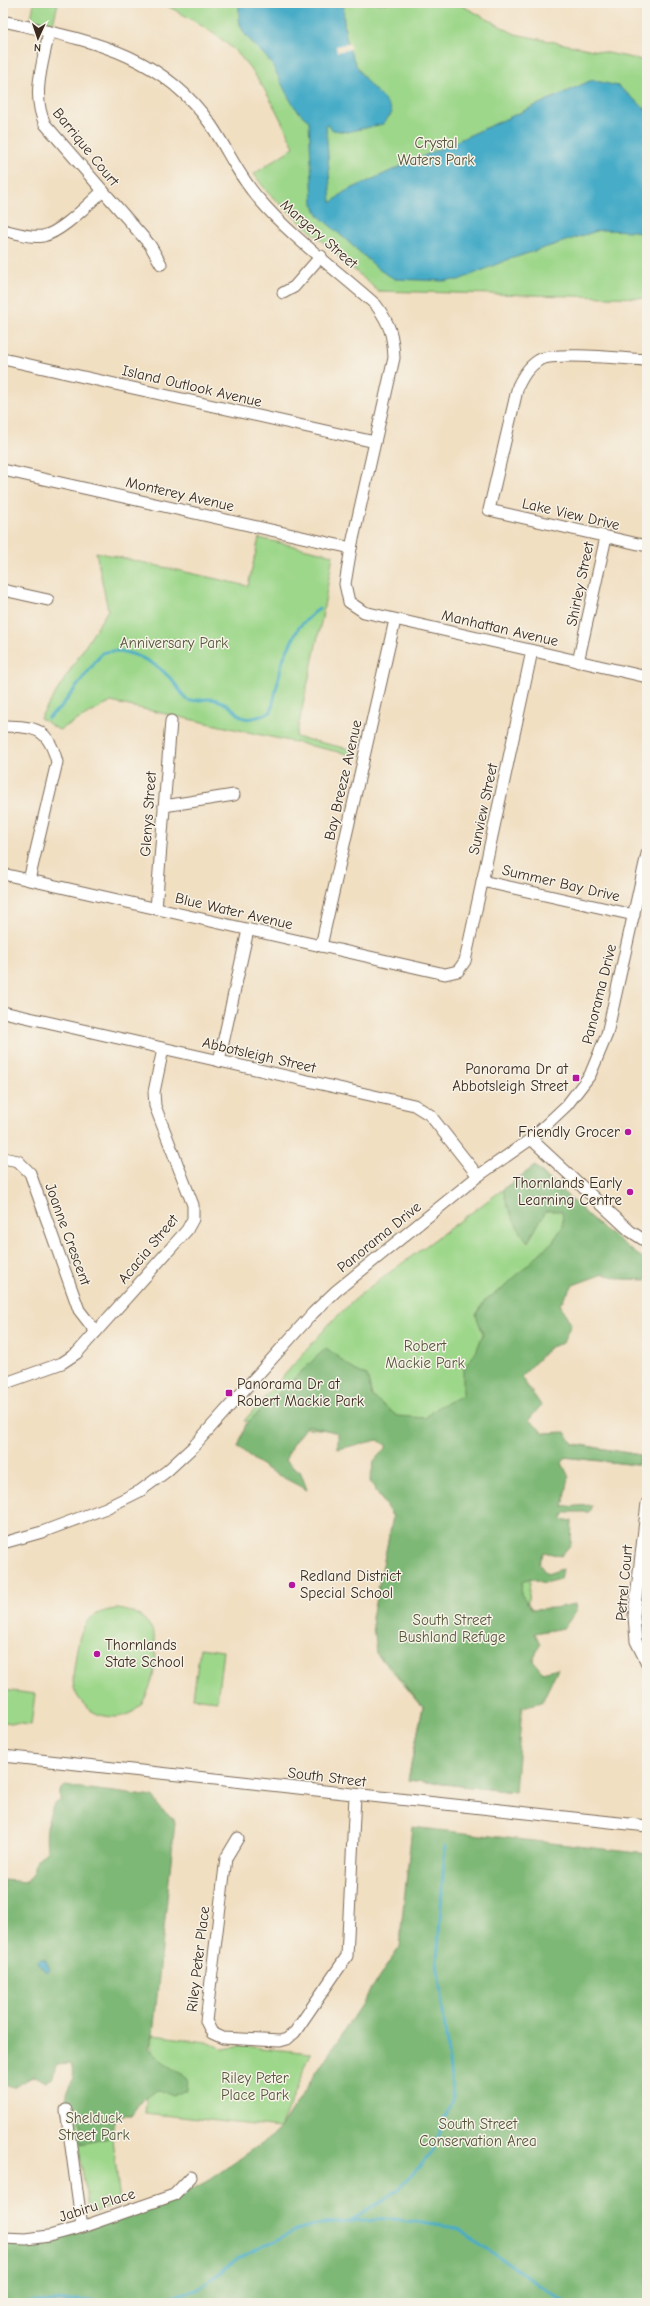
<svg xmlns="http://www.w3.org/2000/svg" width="650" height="2306" font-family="'Comic Neue',sans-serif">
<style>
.green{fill:#9dd78a;stroke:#6c8054}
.forest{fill:#7eb876;stroke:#5c714a}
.water{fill:#47acc7;stroke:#416b72}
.pier{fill:#f1dfc2}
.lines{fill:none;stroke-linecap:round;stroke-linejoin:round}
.stream{stroke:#47acc7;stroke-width:3}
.minor-casing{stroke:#7b6957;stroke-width:13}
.minor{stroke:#fff;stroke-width:11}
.poi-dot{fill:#b5179e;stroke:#f7f3e8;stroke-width:1.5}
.labels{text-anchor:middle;stroke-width:3;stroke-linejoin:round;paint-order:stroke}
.park-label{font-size:15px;fill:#545539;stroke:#f7f3e8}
.street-label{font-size:15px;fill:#3b2a1e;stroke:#f7f3e8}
.poi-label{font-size:15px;fill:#3b2a1e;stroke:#f7f3e8;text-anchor:end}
</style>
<rect width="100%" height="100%" fill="#f7f3e8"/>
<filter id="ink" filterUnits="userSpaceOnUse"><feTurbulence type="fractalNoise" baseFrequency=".025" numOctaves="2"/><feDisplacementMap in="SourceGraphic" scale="8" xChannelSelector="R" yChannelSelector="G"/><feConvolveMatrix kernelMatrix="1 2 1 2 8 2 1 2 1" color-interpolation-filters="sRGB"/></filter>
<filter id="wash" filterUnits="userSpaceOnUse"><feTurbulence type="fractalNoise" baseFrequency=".012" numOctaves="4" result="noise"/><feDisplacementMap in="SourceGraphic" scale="16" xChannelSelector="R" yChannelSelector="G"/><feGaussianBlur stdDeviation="0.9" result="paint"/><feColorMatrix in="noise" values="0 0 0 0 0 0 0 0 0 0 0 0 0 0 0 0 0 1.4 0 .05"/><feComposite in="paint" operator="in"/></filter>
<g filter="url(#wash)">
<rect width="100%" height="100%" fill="#f1dfc2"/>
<!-- green -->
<g class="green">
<path d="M34,3H58L53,24L31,19Z"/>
<path d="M162,3H457L515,34L647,61V298L378,291L268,193L254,174L294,147C279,116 264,83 241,57C221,35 188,17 162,3Z"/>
<path d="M259,538L333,555L322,618L296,737L354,750L353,755L111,702L59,730L40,718L108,610L96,552L248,586Z"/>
<path d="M535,1166L603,1229L483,1428L640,1455L638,1465L544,1455L507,1791L408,1780L423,1707L376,1653L393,1517L370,1481L391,1437L244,1421L332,1321L363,1292Z"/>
<path d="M117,1609C154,1613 160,1638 154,1671C148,1698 138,1722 105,1716C93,1714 85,1707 78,1697C71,1686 73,1674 75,1662C79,1632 83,1612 117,1609Z"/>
<path d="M200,1648L223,1651L217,1701L193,1698Z"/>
<path d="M3,1690L35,1694L31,1725L3,1722Z"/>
<path d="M153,2035L207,2042L223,2049L242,2046L311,2053L280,2128L145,2113Z"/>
<path d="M73,2105L110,2109L120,2204L94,2212L88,2209Z"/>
</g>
<!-- forest -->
<g class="forest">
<path d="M535,1166L603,1229C619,1238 630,1252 647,1260V1280L622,1279L603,1274L573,1285L560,1304L571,1324L563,1343L550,1347L521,1377L541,1405L529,1420L544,1433L565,1432L573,1444L640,1455L638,1465L566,1457L562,1463L569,1477L563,1507L592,1505L589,1512H566L561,1519L572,1521L571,1544L561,1556L544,1552L539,1564L547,1574L562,1569L560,1579L544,1583L531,1578L522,1581L521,1594L532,1609L554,1608L575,1604L576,1611L564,1628L535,1633L540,1644L533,1661L542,1672L558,1668L542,1702L522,1707L515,1792L408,1780L423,1707L392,1668L376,1653L372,1617L393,1517L370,1481L374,1461L387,1446L378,1440L338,1449V1433L307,1425L292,1445L285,1461L301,1473L307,1490L265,1468L238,1447L246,1424L326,1348C342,1358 348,1370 367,1375L372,1396L397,1416L425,1418L440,1406L463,1395V1369L476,1352L483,1334L476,1315L485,1300L502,1289L553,1241L563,1226L562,1211H546L528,1242C515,1226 507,1209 503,1189Z"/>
<path d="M65,1786L154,1797L161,1810L173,1818L175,1822L153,2035L149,2048L162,2062L188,2078L187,2090L173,2096L157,2089L141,2101L131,2115H118L109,2138L81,2144V2124L66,2100L68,2088L74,2078L70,2063L57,2064L54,2077L46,2082L34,2076L13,2088L3,2084V1880L27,1882L33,1874L35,1862L47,1850C45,1833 47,1819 54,1804L60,1801V1791Z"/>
<path d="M412,1827L647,1854V2303H3V2245L46,2244L180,2196L209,2180L271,2137L280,2128L399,1947Z"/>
</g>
<!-- water -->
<g class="water">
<path d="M239,3H344C342,33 350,61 369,84C378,94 388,100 392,113L383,124L347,132L333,130L326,124L331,203L344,192L592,80L618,86L647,110V237L634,231L600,230L507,260L459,280L443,281L395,279L381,271L319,216L313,204L309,121C289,107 284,85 272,65C264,51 248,43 241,27C238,19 239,12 239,3Z"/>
<path d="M41,1959H45L50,1969L46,1972L37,1962Z"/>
</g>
<!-- pier -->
<path class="pier" d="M350,43L351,49L337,52L336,46Z"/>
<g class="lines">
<!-- stream -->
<g class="stream">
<path d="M48,718L61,707L102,653C124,645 156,662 171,679C178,686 181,695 189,701C199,701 207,697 217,700C246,709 231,729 271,712L283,659L299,627L319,608"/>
<path d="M352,2221L399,2189L432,2153L453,2097L437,1961L445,1846"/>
<path d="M18,2303L76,2300L116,2303"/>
<path d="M148,2303L196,2290L241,2257L308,2225L393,2219L457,2228L565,2303"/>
</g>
</g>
</g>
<g filter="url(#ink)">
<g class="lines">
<!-- minor casing -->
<g class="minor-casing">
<g id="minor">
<path d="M3,21C85,40 160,51 211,125C228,150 239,177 259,199C291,237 338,271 376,305C390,324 393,335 394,358L351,548L345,584L349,602L364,612L647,677"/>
<path d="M49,32C43,63 31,95 45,124L150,245L161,264"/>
<path d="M3,230C16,233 30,238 43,236C62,232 88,204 103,191"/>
<path d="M283,293L294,287L321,256"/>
<path d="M3,359L375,442"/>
<path d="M647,360C625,359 555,351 539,360C528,367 523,376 518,386L489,510L647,546"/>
<path d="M3,470L351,548"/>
<path d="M3,590L48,600"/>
<path d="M578,662L606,537"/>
<path d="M3,726C35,727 48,727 57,762L29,880"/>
<path d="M164,806L234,795"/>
<path d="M3,874L445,974L458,971L465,961L532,651"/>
<path d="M482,881L634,915"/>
<path d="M156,909L171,721"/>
<path d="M321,946L395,620"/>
<path d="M3,1012L414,1105L430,1115L478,1176"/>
<path d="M219,1061L248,930"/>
<path d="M531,1139L630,1231L647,1242"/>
<path d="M3,1158L18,1161L30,1173L79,1310L96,1332"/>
<path d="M3,1384L62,1363L77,1353L187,1230L193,1219V1205L155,1106L154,1092L163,1049"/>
<path d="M647,1503L634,1616L636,1641L647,1663"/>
<path d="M3,1543L42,1532L106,1508L140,1491L167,1471L193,1447L313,1313L336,1291L478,1176L531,1139L567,1105L590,1075L607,1034L647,854"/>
<path d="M3,1756L647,1826"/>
<path d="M238,1838L226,1858L206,2021L212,2033L223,2038L280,2041L287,2039L295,2032L347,1956L355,1796"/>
<path d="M66,2110L82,2227"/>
<path d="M3,2238L26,2239L49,2236L82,2227L174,2195L191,2177"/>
</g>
</g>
<!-- minor -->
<use href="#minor" class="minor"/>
</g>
</g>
<!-- markers -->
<g class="poi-dot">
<rect x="572" y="1074" width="8" height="8" rx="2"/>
<circle cx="628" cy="1132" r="4"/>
<circle cx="630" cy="1192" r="4"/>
<rect x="225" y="1389" width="8" height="8" rx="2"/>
<circle cx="292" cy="1585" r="4"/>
<circle cx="97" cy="1654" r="4"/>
</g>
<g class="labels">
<!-- park labels -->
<g class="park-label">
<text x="436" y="148">Crystal<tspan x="436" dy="17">Waters Park</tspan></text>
<text x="174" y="648">Anniversary Park</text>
<text x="425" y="1351">Robert<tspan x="425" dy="17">Mackie Park</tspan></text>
<text x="452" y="1625">South Street<tspan x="452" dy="17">Bushland Refuge</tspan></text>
<text x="255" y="2083">Riley Peter<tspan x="255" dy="17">Place Park</tspan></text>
<text x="94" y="2123">Shelduck<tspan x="94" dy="17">Street Park</tspan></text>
<text x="478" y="2129">South Street<tspan x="478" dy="17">Conservation Area</tspan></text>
</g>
<!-- street labels -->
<g class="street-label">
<text transform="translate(86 147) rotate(51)" y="5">Barrique Court</text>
<text transform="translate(319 234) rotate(41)" y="5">Margery Street</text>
<text transform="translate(192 386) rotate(13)" y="5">Island Outlook Avenue</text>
<text transform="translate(180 494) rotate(13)" y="5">Monterey Avenue</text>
<text transform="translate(571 514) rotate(13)" y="5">Lake View Drive</text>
<text transform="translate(580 584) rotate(-78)" y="5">Shirley Street</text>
<text transform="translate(500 628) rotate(13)" y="5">Manhattan Avenue</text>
<text transform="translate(343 780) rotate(-77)" y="5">Bay Breeze Avenue</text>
<text transform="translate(483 809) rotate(-78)" y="5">Sunview Street</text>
<text transform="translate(148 814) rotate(-86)" y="5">Glenys Street</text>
<text transform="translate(561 883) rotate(13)" y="5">Summer Bay Drive</text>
<text transform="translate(234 911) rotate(13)" y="5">Blue Water Avenue</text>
<text transform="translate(599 994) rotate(-76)" y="5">Panorama Drive</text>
<text transform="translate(259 1055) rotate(13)" y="5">Abbotsleigh Street</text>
<text transform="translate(68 1234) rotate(70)" y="5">Joanne Crescent</text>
<text transform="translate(379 1237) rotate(-39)" y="5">Panorama Drive</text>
<text transform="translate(148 1249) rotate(-50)" y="5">Acacia Street</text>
<text transform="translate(624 1583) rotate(-85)" y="5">Petrel Court</text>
<text transform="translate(327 1777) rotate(7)" y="5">South Street</text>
<text transform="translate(198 1959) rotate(-83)" y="5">Riley Peter Place</text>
<text transform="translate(97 2205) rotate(-18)" y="5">Jabiru Place</text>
</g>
<!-- poi labels -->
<g class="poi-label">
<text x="568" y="1074">Panorama Dr at<tspan x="568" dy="17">Abbotsleigh Street</tspan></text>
<text x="620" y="1137">Friendly Grocer</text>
<text x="622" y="1188">Thornlands Early<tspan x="622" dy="17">Learning Centre</tspan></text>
<text x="237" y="1389" text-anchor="start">Panorama Dr at<tspan x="237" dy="17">Robert Mackie Park</tspan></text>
<text x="300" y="1581" text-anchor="start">Redland District<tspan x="300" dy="17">Special School</tspan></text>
<text x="105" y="1650" text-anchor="start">Thornlands<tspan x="105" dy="17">State School</tspan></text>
</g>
</g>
<!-- margin -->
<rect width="650" height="2306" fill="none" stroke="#f7f3e8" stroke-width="16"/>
<!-- north arrow -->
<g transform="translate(38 38) rotate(183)" stroke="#f7f3e8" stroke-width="3" paint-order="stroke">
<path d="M0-3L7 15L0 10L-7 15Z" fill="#3b2a1e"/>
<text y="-6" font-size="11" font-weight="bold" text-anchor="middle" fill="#3b2a1e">N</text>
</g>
</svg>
